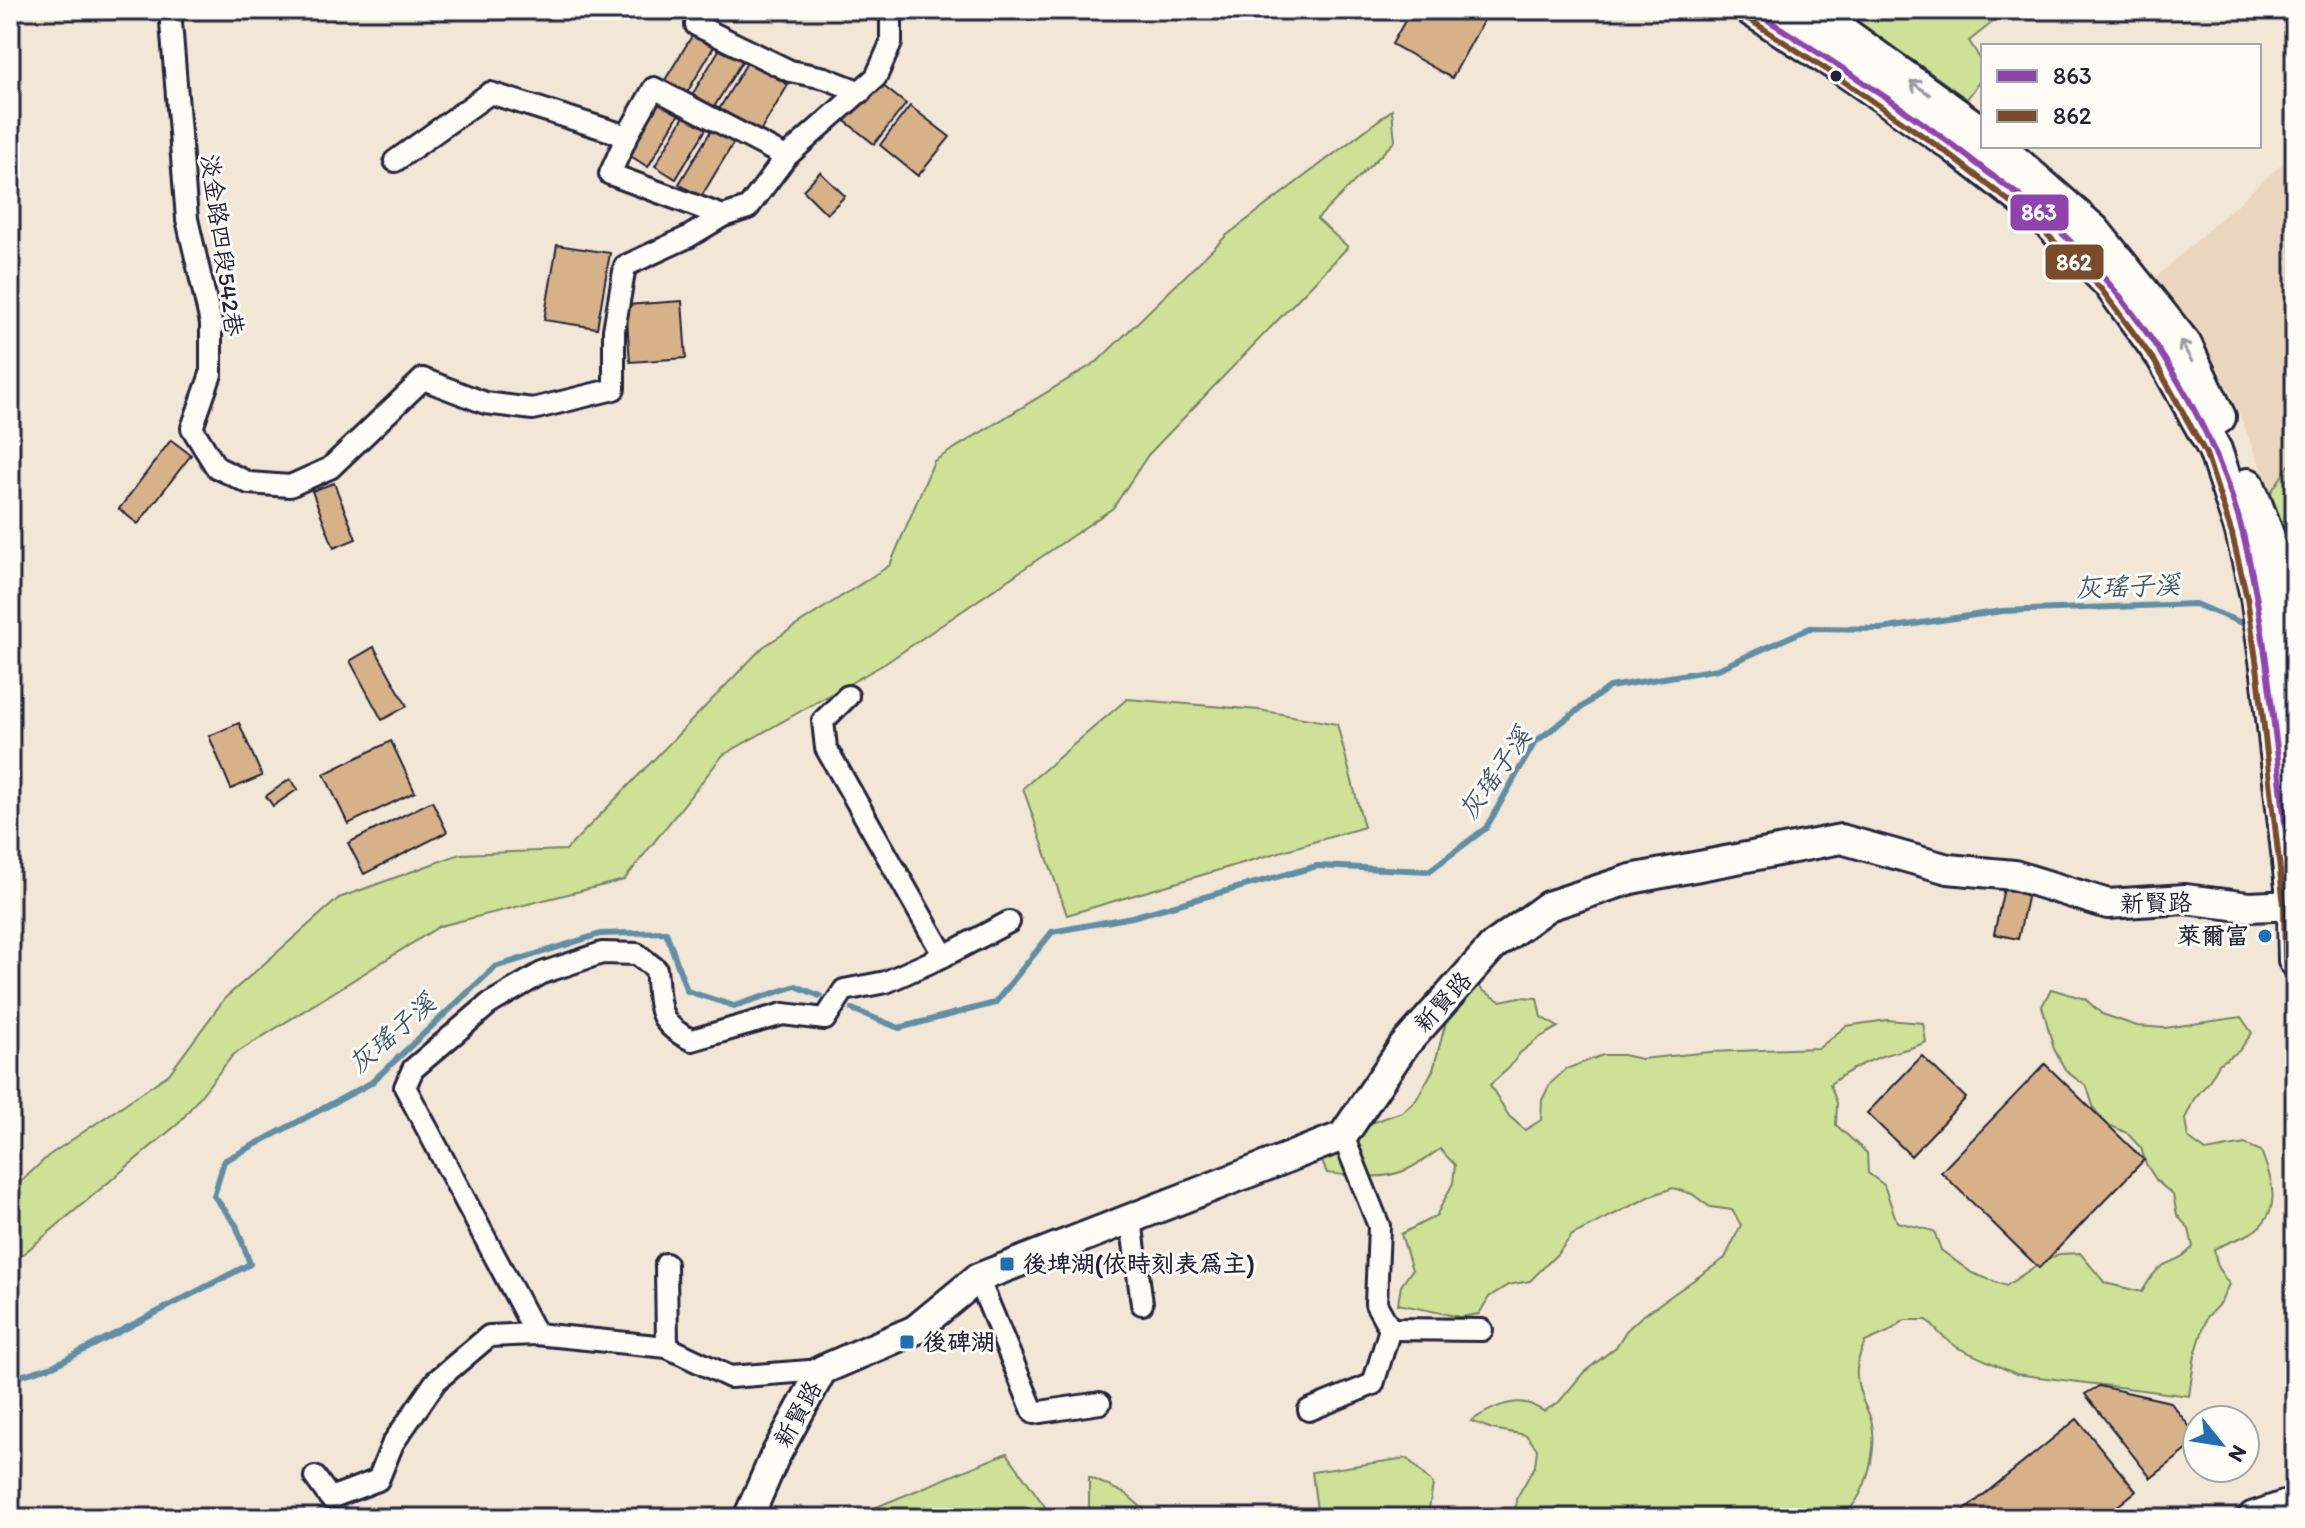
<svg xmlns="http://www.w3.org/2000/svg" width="2305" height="1528" font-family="Itim,'LXGW WenKai TC',sans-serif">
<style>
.built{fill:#ead6bf}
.green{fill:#cee196;stroke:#788268;stroke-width:2}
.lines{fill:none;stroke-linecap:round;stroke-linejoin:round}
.stream{stroke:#608ea4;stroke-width:6}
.building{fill:#d7b288;stroke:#22223b;stroke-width:2}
.street-casing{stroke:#22223b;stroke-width:26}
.secondary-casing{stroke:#22223b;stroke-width:34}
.primary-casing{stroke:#22223b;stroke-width:38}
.street{stroke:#fdfcf7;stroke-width:20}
.secondary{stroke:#fdfcf7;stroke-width:28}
.primary{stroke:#fdfcf7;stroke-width:32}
.bus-1-casing{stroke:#fdfcf7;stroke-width:12}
.bus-2-casing{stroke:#fdfcf7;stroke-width:12}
.bus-1{stroke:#8e44ad;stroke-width:6}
.bus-2{stroke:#7a4b2a;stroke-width:6}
.oneway{stroke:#9a9aa2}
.bus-dot{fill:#22223b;stroke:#fdfcf7;stroke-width:3}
.poi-dot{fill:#1f6fb2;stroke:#fdfcf7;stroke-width:3}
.labels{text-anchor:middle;stroke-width:6;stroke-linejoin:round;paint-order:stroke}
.street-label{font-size:24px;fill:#22223b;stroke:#fdfcf7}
.poi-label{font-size:24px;font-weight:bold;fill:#22223b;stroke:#fdfcf7;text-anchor:start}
.water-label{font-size:26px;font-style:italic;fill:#415870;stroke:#fdfcf7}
.line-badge{stroke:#fdfcf7;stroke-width:3}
.badge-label{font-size:22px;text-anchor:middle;font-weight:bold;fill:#fff}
</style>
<rect width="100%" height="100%" fill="#f2e6d6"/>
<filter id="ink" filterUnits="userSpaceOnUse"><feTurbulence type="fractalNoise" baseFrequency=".0125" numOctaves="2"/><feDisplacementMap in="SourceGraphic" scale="16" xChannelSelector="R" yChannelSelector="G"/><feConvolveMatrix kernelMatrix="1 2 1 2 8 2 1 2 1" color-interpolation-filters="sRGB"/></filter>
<g filter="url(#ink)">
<!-- built -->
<path class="built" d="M2295,152V457L2271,492L2229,390L2156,277Z"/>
<!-- green -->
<g class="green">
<path d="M1831,10H2008L1969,41C1988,70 1988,71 1967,99L1920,65Z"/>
<path d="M1392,110L1395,141L1317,219L1348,247L1148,455L1113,508L886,663L723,755L624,880L440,926L233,1055L179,1123L10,1265V1192L48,1156L169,1074L225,998L339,898L460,854L566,850L763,647L890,565L934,461L1098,361L1227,235Z"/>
<path d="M2295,457V593L2271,492Z"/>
<path d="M1127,699L1259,710L1337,724L1364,827L1067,915L1023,788Z"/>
<path d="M1471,974L1482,990L1500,1001L1520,997L1537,998L1541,1017L1558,1027L1539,1038L1520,1053L1509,1068L1490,1085L1509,1116L1525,1130L1541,1120L1542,1100L1550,1084L1566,1069L1603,1055H1623L1641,1059L1710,1052L1819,1048L1846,1026L1887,1020L1923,1023L1926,1042C1912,1049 1897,1051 1882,1056C1863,1063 1846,1072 1830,1084L1837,1103L1836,1125L1867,1153L1868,1173L1884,1185L1897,1222L1934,1231L1941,1250L1972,1273L2006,1286L2040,1263L2060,1254L2080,1253L2105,1283L2142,1292C2148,1282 2154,1271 2164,1265C2179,1258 2181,1259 2193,1247L2189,1229L2177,1215L2173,1195L2157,1181L2146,1164L2141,1148L2127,1133L2107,1124L2094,1109L2087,1087L2066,1071L2054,1049L2042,1006L2051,989L2085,999L2102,1014L2137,1026L2165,1028L2241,1017L2252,1033L2239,1051L2219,1064L2208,1083L2194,1099L2185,1119L2188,1138L2206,1151L2245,1144L2261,1151C2272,1180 2284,1212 2251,1233C2241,1238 2226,1243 2214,1249L2218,1268L2229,1284L2221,1302L2207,1317L2195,1355L2189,1396L2016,1374L1958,1348L1941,1335L1927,1320H1905L1888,1332L1865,1342C1855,1364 1854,1377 1863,1401C1866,1409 1871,1416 1872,1424C1878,1452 1865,1504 1838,1518H1515L1516,1499L1535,1466L1537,1449L1526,1435L1492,1429L1471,1421C1486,1411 1507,1399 1526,1403C1532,1404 1539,1409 1544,1411L1559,1402L1584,1372L1616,1347L1626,1331L1641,1317L1725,1258L1741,1225L1732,1210L1710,1207L1692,1194L1673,1188L1651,1196L1572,1235L1559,1252L1530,1281L1508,1285L1489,1297L1479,1314L1460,1317L1398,1304L1401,1286L1412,1270L1401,1234L1436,1216L1453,1183L1455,1165L1440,1149C1430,1156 1419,1164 1408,1169C1384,1181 1352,1176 1327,1173L1318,1153L1367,1124L1402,1112L1416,1100L1433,1070L1450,1007Z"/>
<path d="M1007,1453L1053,1518H850Z"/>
<path d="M1407,1458L1433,1484L1429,1510L1424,1518H1318L1312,1472Z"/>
<path d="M1089,1477L1126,1494L1154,1518H1089Z"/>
</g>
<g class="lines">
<!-- stream -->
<g class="stream">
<path d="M852,1009L899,1028L995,1003L1052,932L1132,917L1317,866L1429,871L1486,828L1535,742L1609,687L1718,669L1810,628L1881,629L2002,611L2195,604L2252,627"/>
<path d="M10,1379L53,1366L250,1264L236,1225L214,1196L224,1161L371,1083L495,967L600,934L666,932L687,991L734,1006L796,986L820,996"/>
</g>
</g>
<!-- building -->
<g class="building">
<path d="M1411,10H1470L1485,18L1452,78L1392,44Z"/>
<path d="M695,31L716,43L684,98L662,85Z"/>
<path d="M722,45L744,58L711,112L689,100Z"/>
<path d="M748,61L788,85L755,140L715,116Z"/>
<path d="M877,81L906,104L874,144L845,121Z"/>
<path d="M659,99L680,112L648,167L626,153Z"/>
<path d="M910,106L950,137L918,176L880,145Z"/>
<path d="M687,111L709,124L676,179L655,166Z"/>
<path d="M712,129L734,142L701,197L679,184Z"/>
<path d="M820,172L845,196L827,214L803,190Z"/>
<path d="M557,245L610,253L597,328L544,320Z"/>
<path d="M682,301L686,358L630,362L626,305Z"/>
<path d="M171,440L191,455L138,524L119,509Z"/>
<path d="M334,483L356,539L334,548L312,491Z"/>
<path d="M374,647L407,706L382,720L350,661Z"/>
<path d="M239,723L262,776L231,789L209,736Z"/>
<path d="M391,741L415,792L348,824L324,774Z"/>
<path d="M290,779L298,789L273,806L266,796Z"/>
<path d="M432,801L447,832L364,874L348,843Z"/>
<path d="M2004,888L2028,893L2018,939L1994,934Z"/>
<path d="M1922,1056L1966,1098L1911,1156L1867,1113Z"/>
<path d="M2045,1064L2144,1160L2039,1268L1941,1172Z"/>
<path d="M2099,1386L2170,1402L2197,1436V1442L2151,1478L2085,1394Z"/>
<path d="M2077,1419L2136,1491L2103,1518H1955Z"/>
</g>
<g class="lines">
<!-- street casing -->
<g class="street-casing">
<g id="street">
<path d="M170,10L187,219L211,323V374L192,428L216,467L249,483L290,486L330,468L423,379L485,403L533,409L614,389V330L625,266L688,237L723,216L748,208L786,157L876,77L891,43V10"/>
<path d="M696,25L790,71L825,78L861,92"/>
<path d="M627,136L610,174L723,216"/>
<path d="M395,161L490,93L627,136L654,88L786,157"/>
<path d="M944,956L1009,922"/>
<path d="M1131,1220L1142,1304"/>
<path d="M666,1264L667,1347"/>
<path d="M978,1278L1034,1413L1100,1403"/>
<path d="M1390,1329L1482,1330"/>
<path d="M822,1370L730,1377L667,1347L536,1334L405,1087L413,1069L489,1004L542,973L602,953L637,954L656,969C660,1005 654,1023 692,1040L783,1014L825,1019L844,990L886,982L944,956L826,748L823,721L848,696"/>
<path d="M1309,1410L1373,1384L1390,1329L1376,1304L1379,1226L1343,1136"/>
<path d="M315,1477L330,1498L378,1480L393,1443L436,1381L489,1336L536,1334"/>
<path d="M2246,1518L2251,1513L2295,1498"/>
</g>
</g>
<!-- secondary casing -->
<g class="secondary-casing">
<path id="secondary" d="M748,1518L774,1458L822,1370L915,1330L978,1278L1343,1136L1403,1047L1493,946L1548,906L1631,879L1841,839L1948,869L2014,875L2108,904L2185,899L2249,907L2295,905"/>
</g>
<!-- primary casing -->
<g class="primary-casing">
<g id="primary">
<path d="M1752,10L1841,67L1952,144L2039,212L2109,283L2163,357L2215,450L2242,531L2257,596L2268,673L2294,905L2295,960"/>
<path d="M1802,10L1846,35L1983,134"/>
<path d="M1997,146L2094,231L2185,345L2219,417"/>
<path d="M2248,485L2274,553L2295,696"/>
</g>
</g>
<!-- street -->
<use href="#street" class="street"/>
<!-- secondary -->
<use href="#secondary" class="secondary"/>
<!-- primary -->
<use href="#primary" class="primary"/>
<!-- bus-1 casing -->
<g class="bus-1-casing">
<path id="bus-1" d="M1752,10C1832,61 1912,112 1986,171C2004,184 2022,197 2039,212C2132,294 2212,414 2243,534C2261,605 2268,677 2277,749C2284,820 2294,889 2295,960"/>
</g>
<!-- bus-2 casing -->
<g class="bus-2-casing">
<path id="bus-2" d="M1747,18L1835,75L1946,152L2032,219L2101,289L2155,362L2206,454L2232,534L2247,598L2258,674L2284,906L2285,960"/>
</g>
<!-- bus-1 -->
<use href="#bus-1" class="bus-1"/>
<!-- bus-2 -->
<use href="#bus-2" class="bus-2"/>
</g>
<!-- one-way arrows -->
<defs><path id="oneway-shaft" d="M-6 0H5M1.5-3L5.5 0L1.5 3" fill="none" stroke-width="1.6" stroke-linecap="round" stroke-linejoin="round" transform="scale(2)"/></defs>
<g class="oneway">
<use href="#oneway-shaft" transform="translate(1920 88) rotate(-145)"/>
<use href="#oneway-shaft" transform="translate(2186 351) rotate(-119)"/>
</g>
</g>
<!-- markers -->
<circle class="bus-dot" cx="1836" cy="76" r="7"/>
<g class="poi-dot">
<circle cx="2265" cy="936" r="8"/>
<rect x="999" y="1256" width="16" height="16" rx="4"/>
<rect x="899" y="1334" width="16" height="16" rx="4"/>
</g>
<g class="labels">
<!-- street labels -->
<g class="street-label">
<text transform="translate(222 245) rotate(82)" y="8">淡金路四段542巷</text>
<text transform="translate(2156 903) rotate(-1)" y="8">新賢路</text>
<text transform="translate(1443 1002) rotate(-48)" y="8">新賢路</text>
<text transform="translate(798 1414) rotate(-61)" y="8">新賢路</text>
</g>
<!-- poi labels -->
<g class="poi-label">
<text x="2249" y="944" text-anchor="end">萊爾富</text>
<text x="1023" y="1272">後埤湖(依時刻表為主)</text>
<text x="923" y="1350">後碑湖</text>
</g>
<!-- water labels -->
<g class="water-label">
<text transform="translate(2128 586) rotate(-2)" y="9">灰瑤子溪</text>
<text transform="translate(1495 773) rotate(-55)" y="9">灰瑤子溪</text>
<text transform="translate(392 1033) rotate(-41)" y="9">灰瑤子溪</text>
</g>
</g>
<g class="line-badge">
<rect x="2009" y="193" width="61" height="39" rx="8" fill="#8e44ad"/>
<rect x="2044" y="243" width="61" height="38" rx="8" fill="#7a4b2a"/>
</g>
<g class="badge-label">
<text x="2039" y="220">863</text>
<text x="2074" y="270">862</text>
</g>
<!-- margin -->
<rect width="2305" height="1528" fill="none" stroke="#fdfcf7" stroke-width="40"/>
<rect x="20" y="20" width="2265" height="1488" fill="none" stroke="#22223b" stroke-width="3" filter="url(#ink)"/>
<!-- legend -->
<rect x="1981" y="44" width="280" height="104" fill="#fdfcf7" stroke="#a5a5ac" stroke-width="2"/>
<rect x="1997" y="70" width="40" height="12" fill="#8e44ad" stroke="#a5a5ac" stroke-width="2"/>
<text x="2053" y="84" font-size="24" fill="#22223b">863</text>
<rect x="1997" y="110" width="40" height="12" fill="#7a4b2a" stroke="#a5a5ac" stroke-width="2"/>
<text x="2053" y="124" font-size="24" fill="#22223b">862</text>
<!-- north arrow -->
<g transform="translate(2221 1444) rotate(120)"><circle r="38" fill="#fdfcf7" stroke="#a5a5ac" stroke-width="2"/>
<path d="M0-6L14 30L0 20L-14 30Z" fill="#1f6fb2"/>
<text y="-12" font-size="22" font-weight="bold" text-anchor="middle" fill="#22223b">N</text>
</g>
</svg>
